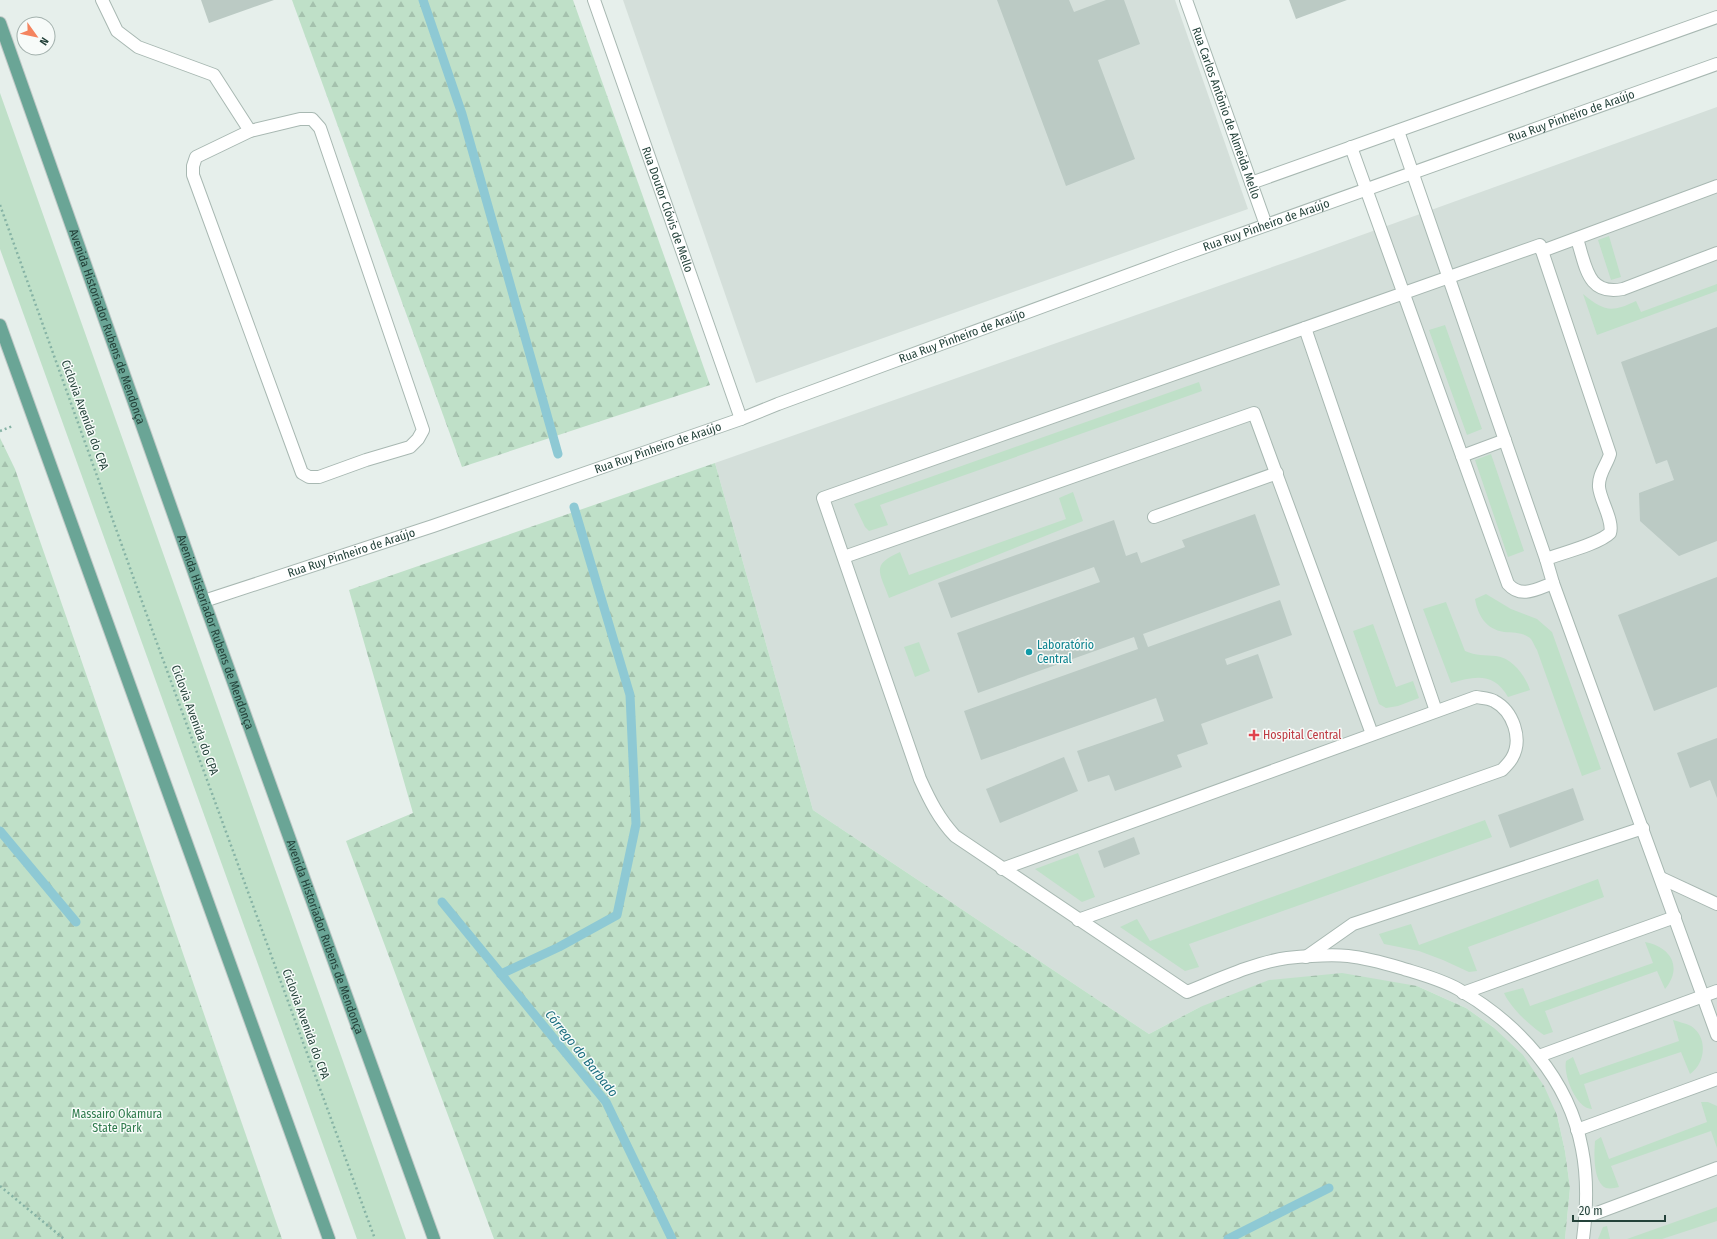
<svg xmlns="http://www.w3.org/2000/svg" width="1717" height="1239" font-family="'Fira Sans Condensed',sans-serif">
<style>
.built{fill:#d4dfda}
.green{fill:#bfe0c8}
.forest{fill:url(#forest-firs)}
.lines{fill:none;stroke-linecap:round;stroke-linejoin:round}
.stream{stroke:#8ec9d4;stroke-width:9}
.building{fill:#bbcac4}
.minor-casing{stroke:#a8b8b2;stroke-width:14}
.major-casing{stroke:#c2cac8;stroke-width:14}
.path{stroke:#86b3a5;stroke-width:2.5;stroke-dasharray:2 3;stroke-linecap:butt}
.minor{stroke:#fff;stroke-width:12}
.major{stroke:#6aa596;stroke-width:12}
.culture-dot{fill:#0f9aa8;stroke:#f7fbf9;stroke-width:1.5}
.health-dot{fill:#e0444e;stroke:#f7fbf9;stroke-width:1.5}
.labels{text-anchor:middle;stroke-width:3;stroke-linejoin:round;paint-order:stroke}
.street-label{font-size:12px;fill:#24423a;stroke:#f7fbf9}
.culture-label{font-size:12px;fill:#0d838f;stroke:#f7fbf9;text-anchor:start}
.health-label{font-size:12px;fill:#be3a42;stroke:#f7fbf9;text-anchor:start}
.park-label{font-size:12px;fill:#2d7a4b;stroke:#f7fbf9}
.water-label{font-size:13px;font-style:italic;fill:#1c6f80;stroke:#f7fbf9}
</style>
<defs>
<pattern id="forest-firs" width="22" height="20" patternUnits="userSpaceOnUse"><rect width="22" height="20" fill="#bfe0c8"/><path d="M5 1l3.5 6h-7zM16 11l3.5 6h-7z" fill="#a4c1ad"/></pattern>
</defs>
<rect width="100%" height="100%" fill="#e6efeb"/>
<!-- built -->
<g class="built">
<path d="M623,0H1175L1248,209L756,383Z"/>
<path d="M1717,107V1239H1565L1570,1188L1565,1151L1557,1115L1493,1027L1466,1008L1417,986L1200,1007L1149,1034L813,810L715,463L1298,258Z"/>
</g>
<!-- green -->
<g class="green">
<path d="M0,93L406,1239H357L0,249Z"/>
<path d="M1609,236L1621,277L1611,280L1598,240Z"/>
<path d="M1717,284V291L1597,335L1583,294C1604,311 1611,313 1636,301L1641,312Z"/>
<path d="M1445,325L1482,429L1467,435L1429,330Z"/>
<path d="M1199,382L1202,391L880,505L888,525L869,531L865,527L854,504Z"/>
<path d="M1491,454L1524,551L1508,557L1475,460Z"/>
<path d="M1073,492L1083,521L889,598C880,572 870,565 900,552L909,575L1066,519L1059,498Z"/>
<path d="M1486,594L1511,609L1537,619L1552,632L1601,769L1582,776L1537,650C1535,647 1533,642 1531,639C1523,632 1514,633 1504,632C1486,629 1478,616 1475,599Z"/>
<path d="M1446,602L1465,651C1476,656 1485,655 1496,656C1512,658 1525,675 1530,690L1508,697C1494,672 1475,676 1451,683L1423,609Z"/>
<path d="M1373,624L1396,687L1413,681L1419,698L1398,706L1386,708L1379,704L1353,631Z"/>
<path d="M919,642L930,671L915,677L904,647Z"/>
<path d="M1485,820L1492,837L1189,944L1199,967L1185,971L1120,927L1137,919L1150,941Z"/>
<path d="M1078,853L1095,897L1082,902L1035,869Z"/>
<path d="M1598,879L1604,897L1468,947L1477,971L1469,972L1443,960L1419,951L1384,944L1379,934L1411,924L1419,945Z"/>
<path d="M1645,942C1671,947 1683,967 1665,989L1657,971L1545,1011L1553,1032L1544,1035C1531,1027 1510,1007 1504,993L1523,988L1530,1006L1653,963Z"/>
<path d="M1673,1020C1679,1022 1685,1023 1691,1026C1708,1037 1706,1063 1690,1074L1681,1052L1584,1084L1592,1109C1576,1109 1563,1074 1566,1061L1573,1057L1580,1075L1679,1041Z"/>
<path d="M1701,1102H1708L1717,1106V1148L1711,1131L1611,1166L1619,1187C1615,1188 1610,1189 1606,1188C1593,1182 1594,1154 1595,1141L1601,1137L1609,1159L1707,1122Z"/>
<path d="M1717,1207V1221L1662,1239H1627Z"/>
<path d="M1607,1226L1610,1239H1598L1603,1227Z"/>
</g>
<!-- forest -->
<g class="forest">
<path d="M292,0H573L710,385L462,467Z"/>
<path d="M0,438L15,469L282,1239H0Z"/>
<path d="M715,463L813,810L1149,1034L1200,1007L1269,980L1342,973L1417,986L1466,1008L1493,1027L1523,1055L1544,1086L1557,1115L1565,1151L1570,1188L1565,1239H494L346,841L413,813L349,590Z"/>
</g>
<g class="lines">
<!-- stream -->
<g class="stream">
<path d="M423,0L462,114L558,454"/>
<path d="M0,831L76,922"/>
<path d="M442,902L606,1102L672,1239"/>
<path d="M501,974L559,947L617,915L636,824L630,695L574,507"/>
<path d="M1228,1239L1329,1188"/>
</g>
</g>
<!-- building -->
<g class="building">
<path d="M201,0H274L209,23Z"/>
<path d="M997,0H1069L1074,12L1106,0H1124L1140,44L1098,60L1135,159L1066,186Z"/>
<path d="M1289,0H1347L1296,19Z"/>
<path d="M1717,327V541L1679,556L1640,521L1639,493L1674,480L1667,460L1656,464L1621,362Z"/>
<path d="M1255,514L1280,585L1143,634L1148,647L1280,600L1292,635L1225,659L1227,665L1258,654L1273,698L1201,724L1208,744L1177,755L1182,767L1115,791L1109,775L1088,782L1077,751L1164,721L1156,698L981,760L964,711L1138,649L1134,637L978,693L957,633L1100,582L1094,567L951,618L938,583L1114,520L1126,556L1137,552L1141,563L1185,547L1182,540Z"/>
<path d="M1717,577V687L1654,711L1618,615Z"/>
<path d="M1717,738V798L1710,780L1690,788L1677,753Z"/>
<path d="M1064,757L1078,791L1000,823L986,789Z"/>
<path d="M1573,788L1584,820L1510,848L1498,815Z"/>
<path d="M1134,837L1140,854L1104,868L1098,851Z"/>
</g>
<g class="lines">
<!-- minor casing -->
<g class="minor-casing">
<g id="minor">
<path d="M102,0L117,31L138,47L214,75L250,131"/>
<path id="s1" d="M594,0L741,419"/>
<path id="s2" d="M1186,0L1266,225"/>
<path d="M300,119H312L320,128L423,430L418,439L410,447L366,460L319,477H309L302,473L193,175V166L196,157L250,131Z"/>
<path d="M1398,131L1546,559"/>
<path d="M1351,147L1508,584C1521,599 1537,589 1553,583L1546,559C1562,553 1599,544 1610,533C1614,521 1600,500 1599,487C1598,474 1607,465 1610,454L1540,245L823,498L920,779C930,801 939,819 955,836L1187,992C1217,980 1256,962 1287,958C1307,956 1328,954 1348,956C1366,958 1384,963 1401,968C1420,974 1440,979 1458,989C1518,1023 1569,1079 1582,1149C1588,1179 1587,1208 1583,1239"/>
<path d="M1251,183L1717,17"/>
<path d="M1577,239C1586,266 1587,296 1623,289L1717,253"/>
<path d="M1542,251L1717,186"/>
<path d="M1305,328L1436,711"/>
<path d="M1462,456L1505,440"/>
<path d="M1154,517L1277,473"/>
<path d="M844,557L1254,413L1372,734"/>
<path d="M1553,583L1717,1035"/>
<path id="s3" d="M204,601L433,526L741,419L778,404L1177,257L1717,64"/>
<path d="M1002,869L1476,697C1481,698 1489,698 1494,701C1513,711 1523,739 1512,758C1510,762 1506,766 1502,770L1078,920"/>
<path d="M1661,878L1717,904"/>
<path d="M1306,957L1353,924L1643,828"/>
<path d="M1463,993L1675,917"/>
<path d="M1539,1056L1717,991"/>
<path d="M1577,1130L1717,1079"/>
<path d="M1586,1217L1717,1168"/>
</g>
</g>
<!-- major casing -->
<g class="major-casing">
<g id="major">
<path id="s4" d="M0,23L204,601L434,1239"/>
<path d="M0,325L329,1239"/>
</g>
</g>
<!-- path -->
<g class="path">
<path d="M0,205L154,635L375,1239"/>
<path d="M0,431L13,426"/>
<path d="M0,1186L64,1239"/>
</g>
<!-- minor -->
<use href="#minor" class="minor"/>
<!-- major -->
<use href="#major" class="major"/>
</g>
<!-- markers -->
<circle class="culture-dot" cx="1029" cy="652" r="4"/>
<path class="health-dot" d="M1252 729h4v4h4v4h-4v4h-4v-4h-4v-4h4z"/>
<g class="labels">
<!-- street labels -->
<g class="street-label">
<text dy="4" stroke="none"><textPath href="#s2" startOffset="120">Rua Carlos Antônio de Almeida Mello</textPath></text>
<text dy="4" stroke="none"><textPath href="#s3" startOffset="1451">Rua Ruy Pinheiro de Araújo</textPath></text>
<text dy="4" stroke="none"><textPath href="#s1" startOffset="222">Rua Doutor Clóvis de Mello</textPath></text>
<text dy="4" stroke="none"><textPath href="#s3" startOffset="1127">Rua Ruy Pinheiro de Araújo</textPath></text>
<text dy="4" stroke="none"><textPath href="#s4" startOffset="322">Avenida Historiador Rubens de Mendonça</textPath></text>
<text dy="4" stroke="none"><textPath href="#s3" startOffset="803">Rua Ruy Pinheiro de Araújo</textPath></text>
<text transform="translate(85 415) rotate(70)" y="4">Ciclovia Avenida do CPA</text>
<text dy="4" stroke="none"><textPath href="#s3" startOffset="479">Rua Ruy Pinheiro de Araújo</textPath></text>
<text dy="4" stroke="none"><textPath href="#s3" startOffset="155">Rua Ruy Pinheiro de Araújo</textPath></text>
<text dy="4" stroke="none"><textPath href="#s4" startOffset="646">Avenida Historiador Rubens de Mendonça</textPath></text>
<text transform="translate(195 720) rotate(70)" y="4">Ciclovia Avenida do CPA</text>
<text dy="4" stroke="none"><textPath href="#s4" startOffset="970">Avenida Historiador Rubens de Mendonça</textPath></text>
<text transform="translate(306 1024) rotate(70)" y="4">Ciclovia Avenida do CPA</text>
</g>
<!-- culture labels -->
<g class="culture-label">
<text x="1037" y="649">Laboratório<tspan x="1037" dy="14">Central</tspan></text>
</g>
<!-- health labels -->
<g class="health-label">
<text x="1263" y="739">Hospital Central</text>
</g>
<!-- park labels -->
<g class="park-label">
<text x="117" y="1118">Massairo Okamura<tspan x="117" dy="14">State Park</tspan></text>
</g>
<!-- water labels -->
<g class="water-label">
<text transform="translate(582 1053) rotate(51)" y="5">Córrego do Barbado</text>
</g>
</g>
<!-- north arrow -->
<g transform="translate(36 36) rotate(123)"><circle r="19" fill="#f7fbf9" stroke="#a3b1ad"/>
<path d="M0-3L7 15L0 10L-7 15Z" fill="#f4845f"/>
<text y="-6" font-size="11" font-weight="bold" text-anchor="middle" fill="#24423a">N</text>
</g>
<!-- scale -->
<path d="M1573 1215v6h92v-6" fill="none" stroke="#24423a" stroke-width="2"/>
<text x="1579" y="1215" font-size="12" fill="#24423a" stroke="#f7fbf9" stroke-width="3" paint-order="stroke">20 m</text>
</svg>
